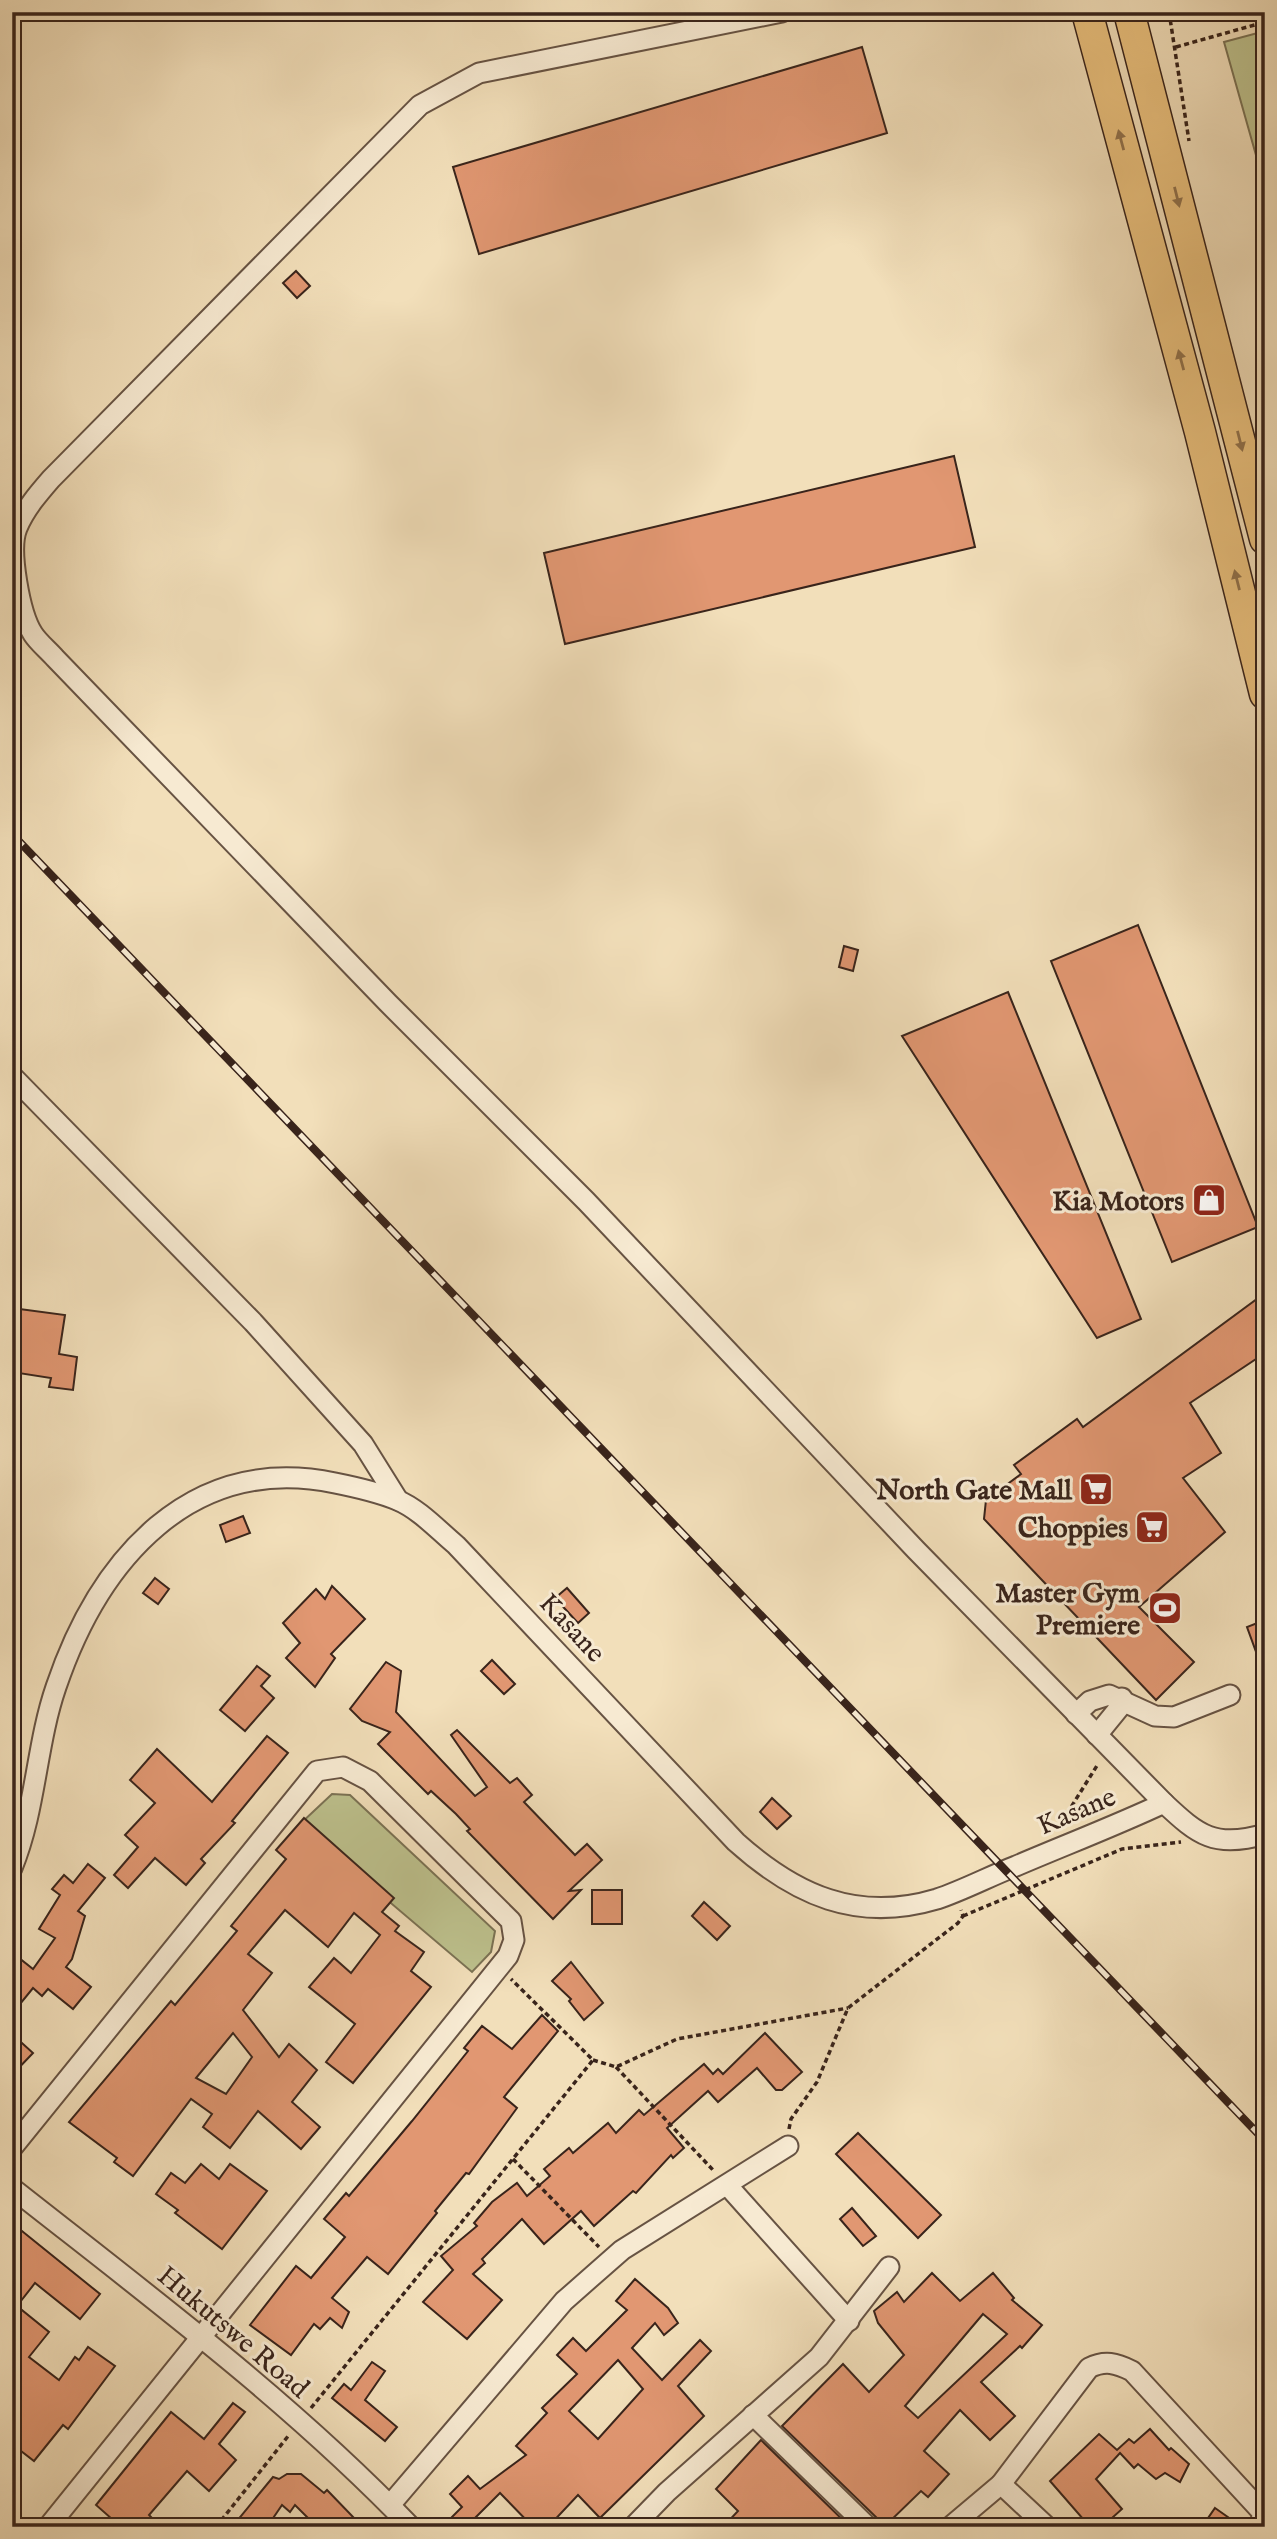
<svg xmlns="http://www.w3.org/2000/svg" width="1277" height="2539" font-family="'IM FELL English',serif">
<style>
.green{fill:#bdc18d;stroke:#7b7254;stroke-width:2}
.building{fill:#e19772;stroke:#39241b;stroke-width:2;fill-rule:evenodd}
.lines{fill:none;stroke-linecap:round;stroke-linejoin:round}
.minor-casing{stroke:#675343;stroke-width:23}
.highway-casing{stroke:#39241b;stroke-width:33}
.path{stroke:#39241b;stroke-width:3.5;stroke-dasharray:5 3.5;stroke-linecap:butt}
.minor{stroke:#f7ead2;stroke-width:19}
.highway{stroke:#e9c07d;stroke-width:30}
.rail-casing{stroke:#39241b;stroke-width:8}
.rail{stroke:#f7ead2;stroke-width:5;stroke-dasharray:16;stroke-linecap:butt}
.oneway{fill:#91724c}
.labels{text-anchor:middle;stroke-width:6;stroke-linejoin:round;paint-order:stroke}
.poi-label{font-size:28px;font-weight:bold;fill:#39241b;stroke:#f7ead2;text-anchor:end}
.street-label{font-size:28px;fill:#39241b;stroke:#f7ead2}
</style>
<rect width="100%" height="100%" fill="#f2dfba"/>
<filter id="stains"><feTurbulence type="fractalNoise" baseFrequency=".00286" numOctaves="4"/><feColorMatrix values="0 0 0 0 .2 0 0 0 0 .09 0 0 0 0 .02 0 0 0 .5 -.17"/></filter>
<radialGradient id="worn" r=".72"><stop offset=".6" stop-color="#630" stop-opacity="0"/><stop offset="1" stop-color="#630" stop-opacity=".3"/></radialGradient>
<!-- green -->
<g class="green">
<path d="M1265,31V187L1224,42Z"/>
<path d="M332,1794L350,1795L495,1931L491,1952L472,1972L299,1825Z"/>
</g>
<!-- building -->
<g class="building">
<path d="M862,47L887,133L479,254L453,167Z"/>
<path d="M296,271L310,286L297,298L283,283Z"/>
<path d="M954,456L975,547L565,644L544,553Z"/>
<path d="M1138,925L1258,1227L1172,1262L1051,961Z"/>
<path d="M844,946L858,950L853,971L839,967Z"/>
<path d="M1008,992L1141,1319L1097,1338L902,1036Z"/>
<path d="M1265,1293V1353L1190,1403L1221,1453L1183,1478L1225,1532L1139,1607L1194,1662L1156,1700L984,1519L986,1500L1021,1474L1014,1465L1077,1419L1083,1427Z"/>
<path d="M12,1308L65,1315L59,1354L77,1357L73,1390L49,1387L51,1378L12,1372Z"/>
<path d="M243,1516L250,1533L226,1542L220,1525Z"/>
<path d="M155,1578L169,1589L158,1604L143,1593Z"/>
<path d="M332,1586L365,1619L331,1654L335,1658L315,1687L286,1658L300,1643L283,1623L316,1589L325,1599Z"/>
<path d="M567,1588L589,1613L578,1623L555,1598Z"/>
<path d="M1265,1620V1671H1263L1247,1627Z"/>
<path d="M492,1660L515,1684L504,1694L481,1671Z"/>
<path d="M386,1662L401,1671L396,1712L475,1796L487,1787L451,1735L457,1730L510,1783L517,1778L532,1795L524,1802L575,1855L587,1844L602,1860L569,1891L581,1890L553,1919L467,1831L470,1829L456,1814L431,1791L428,1794L378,1744L390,1732L362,1721L350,1709Z"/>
<path d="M257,1666L270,1676L261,1686L274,1698L245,1731L220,1710Z"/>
<path d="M267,1736L288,1753L232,1821L235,1823L201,1859L205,1863L186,1885L155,1858L128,1888L114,1875L138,1847L125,1835L155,1803L130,1780L157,1749L212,1802Z"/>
<path d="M772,1798L791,1816L777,1829L760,1812Z"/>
<path d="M304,1818L394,1898L382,1912L399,1926L395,1931L424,1952L411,1971L431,1987L353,2083L326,2062L355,2024L309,1987L334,1958L351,1973L380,1935L354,1913L328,1947L285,1910L248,1954L272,1973L243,2010L279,2057L289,2044L317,2070L292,2102L320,2127L301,2149L258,2111L230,2148L203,2127L212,2114L191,2099L133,2176L114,2162L117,2158L69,2122L171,2001L175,2005L237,1931L231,1926L286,1859L276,1850ZM233,2033L252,2057L226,2094L196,2078Z"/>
<path d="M88,1864L105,1878L78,1911L85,1916L72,1959L66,1967L91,1987L73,2009L48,1989L42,1996L33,1988L12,2014V1967L19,1958L33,1969L55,1938L39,1929L60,1895L52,1889L64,1875L73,1883Z"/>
<rect x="592" y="1890" width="30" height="34"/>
<path d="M704,1902L730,1926L717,1940L692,1916Z"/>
<path d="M571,1962L603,2003L584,2020L569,2001L571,1999L552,1981Z"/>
<path d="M542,2015L558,2031L504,2097L517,2108L469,2174L466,2173L435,2211L437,2213L388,2274L367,2257L332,2298L349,2312L342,2328L330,2318L320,2329L314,2324L291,2355L250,2325L296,2266L311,2278L345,2237L324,2219L346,2193L349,2196L412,2121L468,2051L464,2048L482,2026L512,2049Z"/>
<path d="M765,2033L802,2072L782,2090H776L757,2068L718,2102L708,2091L667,2128L684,2148L673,2158L671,2155L636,2193L633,2191L594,2226L581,2211L544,2244L522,2219L482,2259L485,2263L473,2274L502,2300L467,2339L423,2302L453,2270L441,2256L477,2226L474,2223L492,2202L517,2183L527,2196L550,2176L544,2169L569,2148L573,2153L608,2123L616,2133L639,2110L644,2115L704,2064L713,2074L718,2069L723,2074Z"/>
<path d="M12,2034L33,2053L12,2075Z"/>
<path d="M858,2133L941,2215L918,2238L836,2154Z"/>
<path d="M201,2164L219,2179L230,2164L267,2191L222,2249L175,2213L178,2210L156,2194L171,2173L185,2183Z"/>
<path d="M852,2208L876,2236L863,2246L840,2219Z"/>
<path d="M12,2223L100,2294L80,2319L35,2283L17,2306L49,2332L29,2357L59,2380L75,2357L79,2360L88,2347L115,2366L68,2429L63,2425L34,2461L12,2444Z"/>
<path d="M932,2273L960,2301L993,2273L1014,2298L1012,2300L1042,2325L1022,2348L1020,2346L981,2382L1015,2416L990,2440L960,2410L924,2451L949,2474L928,2497L921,2491L884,2527H880L877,2518L782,2426L843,2364L869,2392L904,2355L878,2323L874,2311L897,2292L904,2302ZM983,2314L1007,2334L918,2418L905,2406Z"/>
<path d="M635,2279L668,2308L678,2323L664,2335L655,2323L632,2348L662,2380L700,2340L711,2351L678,2386L704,2416L600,2518L578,2495L548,2527H533L500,2493L466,2527H458L450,2519L462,2507L450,2494L468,2476L480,2489L526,2455L516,2446L547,2413L542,2408L577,2374L557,2355L573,2338L586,2351L627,2310L616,2301ZM618,2360L643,2389L598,2439L569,2411Z"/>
<path d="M372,2362L385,2371L365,2400L397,2427L385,2441L332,2398L344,2384L351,2390Z"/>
<path d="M233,2403L245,2412L219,2444L236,2460L209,2491L187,2471L149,2515L153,2519L146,2527H121L96,2505L171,2412L204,2439Z"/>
<path d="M1150,2429L1169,2450L1171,2448L1189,2464L1180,2482L1165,2473L1156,2479L1138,2464L1134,2468L1120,2453L1096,2479L1122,2509L1102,2527H1090L1050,2481L1099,2434L1117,2450L1129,2439L1134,2443Z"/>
<path d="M761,2440L850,2527H723L738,2511L716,2489Z"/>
<path d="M287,2474H301L324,2493L327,2490L355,2519L347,2527H317L295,2505L290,2512L282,2505L267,2527H232L273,2477L279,2479Z"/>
<path d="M1215,2508L1242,2527H1215L1206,2521Z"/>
</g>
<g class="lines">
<!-- minor casing -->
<g class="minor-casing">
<g id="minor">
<path d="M782,12L479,73L420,105L51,479C38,494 25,509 17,528C8,550 20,614 33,634C38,642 48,650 55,658L388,1003L586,1201L916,1550L1164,1803"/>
<path d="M12,1076L253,1322L363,1444L398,1500"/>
<path d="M1076,1714L1090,1701L1109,1695L1155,1716L1174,1717L1230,1695"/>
<path d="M1097,1735L1119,1708L1122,1698"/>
<path d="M12,1868C36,1810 36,1745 56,1687C99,1560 190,1453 335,1483C355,1487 378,1492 397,1500C419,1509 438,1530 456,1545L736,1842C795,1895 857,1923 937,1899C964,1890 990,1876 1016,1866C1065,1845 1115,1826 1164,1803C1198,1835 1215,1849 1265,1834"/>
<path d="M12,2148L317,1771L343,1767L370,1781L511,1921L514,1940L508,1956L48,2527"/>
<path d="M728,2186L849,2321"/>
<path d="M12,2188C149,2296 290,2401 411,2527"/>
<path d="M753,2415L868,2527"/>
<path d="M1001,2484L1089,2368C1105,2360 1116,2363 1132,2371L1262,2512L1261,2527"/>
<path d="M390,2505L564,2301L622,2250L788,2146"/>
<path d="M12,2527H13"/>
<path d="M633,2527L667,2492L819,2357L889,2267"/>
<path d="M950,2527L1001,2484L1047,2527"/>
</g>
</g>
<!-- highway casing -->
<g class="highway-casing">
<g id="highway">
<path d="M1087,12L1200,432L1265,694"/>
<path d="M1129,12L1265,539"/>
</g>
</g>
<!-- path -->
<g class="path">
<path d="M1169,12L1189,141"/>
<path d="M1176,47L1265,22"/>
<path d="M1058,1828L1098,1764"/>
<path d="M963,1916L1122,1849L1181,1842"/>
<path d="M593,2060L616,2067L677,2039L848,2008"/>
<path d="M616,2067L713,2170"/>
<path d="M789,2129L791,2119L817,2082L848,2008L958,1923L963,1916L961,1910"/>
<path d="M513,2159L599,2247"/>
<path d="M311,2408L593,2060L511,1979"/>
<path d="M216,2527L289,2435"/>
</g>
<!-- minor -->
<use href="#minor" class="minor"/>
<!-- highway -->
<use href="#highway" class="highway"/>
<!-- rail casing -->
<g class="rail-casing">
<path id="rail" d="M12,834L1265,2141"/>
</g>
<!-- rail -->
<use href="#rail" class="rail"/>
</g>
<!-- one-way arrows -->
<defs><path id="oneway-solid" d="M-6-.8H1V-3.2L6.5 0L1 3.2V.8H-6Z" transform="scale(1.75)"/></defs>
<g class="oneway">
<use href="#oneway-solid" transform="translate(1121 140) rotate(-105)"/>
<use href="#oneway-solid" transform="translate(1177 197) rotate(76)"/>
<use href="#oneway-solid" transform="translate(1181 360) rotate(-105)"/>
<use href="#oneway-solid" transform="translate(1240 441) rotate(76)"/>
<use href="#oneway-solid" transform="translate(1237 580) rotate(-104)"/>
</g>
<!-- icons -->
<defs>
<g id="shop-square" transform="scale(1.75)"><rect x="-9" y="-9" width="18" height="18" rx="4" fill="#8f2418" stroke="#f7ead2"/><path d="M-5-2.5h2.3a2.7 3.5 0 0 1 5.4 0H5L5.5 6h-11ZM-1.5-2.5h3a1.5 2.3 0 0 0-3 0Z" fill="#fff"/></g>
<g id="supermarket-square" transform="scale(1.75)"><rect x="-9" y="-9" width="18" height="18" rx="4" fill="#8f2418" stroke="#f7ead2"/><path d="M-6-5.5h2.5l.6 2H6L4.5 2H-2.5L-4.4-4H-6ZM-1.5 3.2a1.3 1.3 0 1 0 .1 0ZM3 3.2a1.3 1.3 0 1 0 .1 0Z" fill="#fff"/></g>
<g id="stadium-square" transform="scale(1.75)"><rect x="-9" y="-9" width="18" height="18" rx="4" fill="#8f2418" stroke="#f7ead2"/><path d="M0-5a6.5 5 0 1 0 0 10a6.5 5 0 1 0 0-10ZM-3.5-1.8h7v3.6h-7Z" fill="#fff"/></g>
</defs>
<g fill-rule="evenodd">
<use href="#shop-square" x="1209" y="1200"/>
<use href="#supermarket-square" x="1096" y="1489"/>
<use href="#supermarket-square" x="1152" y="1527"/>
<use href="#stadium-square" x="1165" y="1608"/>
</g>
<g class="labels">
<!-- poi labels -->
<g class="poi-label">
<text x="1184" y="1210">Kia Motors</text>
<text x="1072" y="1499">North Gate Mall</text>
<text x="1128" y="1537">Choppies</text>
<text x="1140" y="1602">Master Gym<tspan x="1140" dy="32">Premiere</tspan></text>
</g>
<!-- street labels -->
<g class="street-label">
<text transform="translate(573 1627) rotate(47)" y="10">Kasane</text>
<text transform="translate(1076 1810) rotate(-23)" y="10">Kasane</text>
<text transform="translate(234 2331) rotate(40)" y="10">Hukutswe Road</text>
</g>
</g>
<!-- margin -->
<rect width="1277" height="2539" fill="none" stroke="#f2dfba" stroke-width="42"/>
<rect x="14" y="14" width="1249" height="2511" fill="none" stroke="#39241b" stroke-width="3.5"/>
<rect x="21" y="21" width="1235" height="2497" fill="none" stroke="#39241b" stroke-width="2"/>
<rect width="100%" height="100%" filter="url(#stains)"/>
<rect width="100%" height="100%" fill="url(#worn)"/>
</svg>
